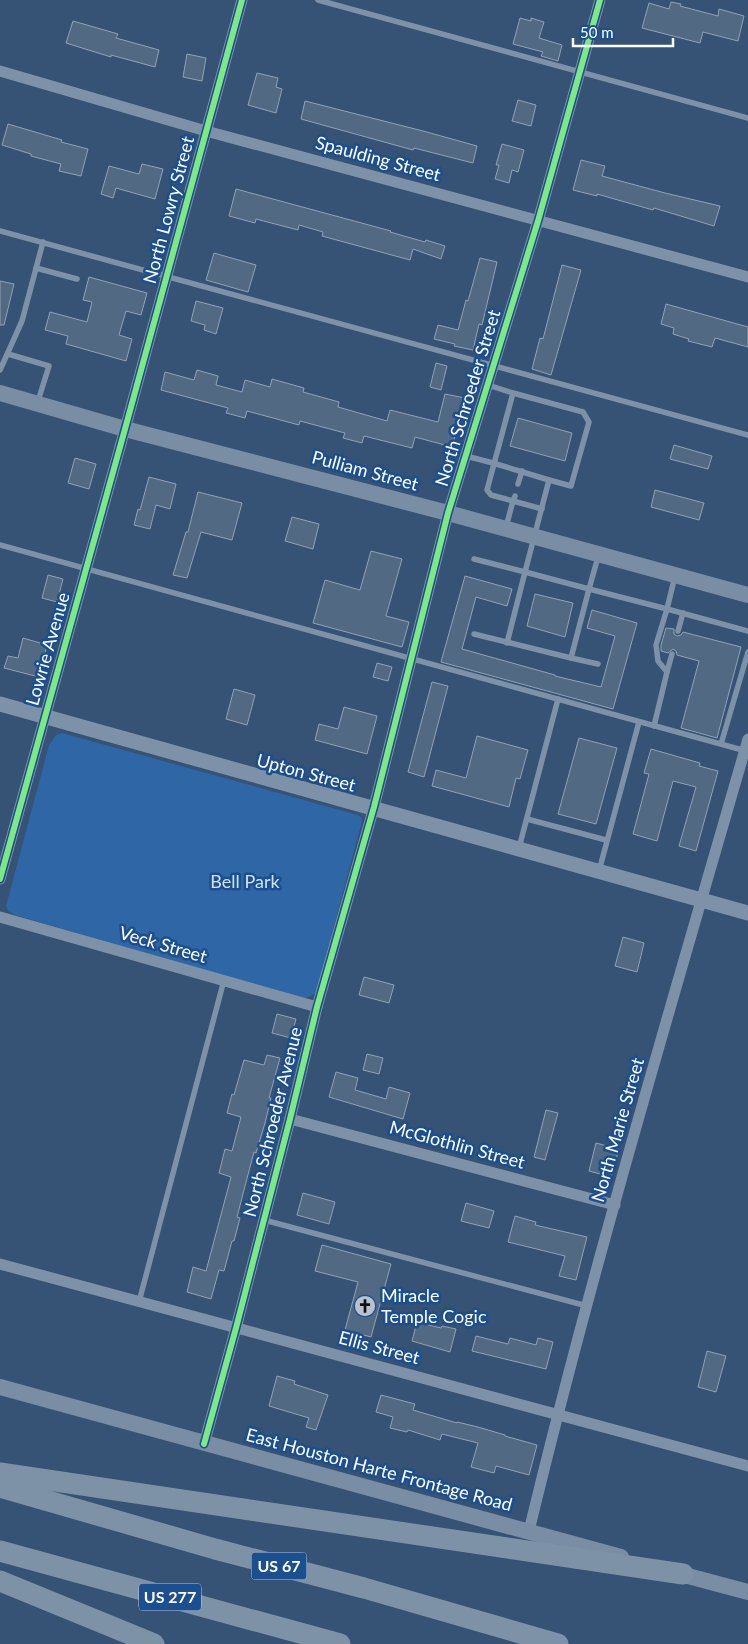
<svg xmlns="http://www.w3.org/2000/svg" width="748" height="1644" font-family="Lato,sans-serif">
<style>
.green{fill:#2f66a5}
.building{fill:#526984;stroke:#92a2b6}
.lines{fill:none;stroke-linecap:round;stroke-linejoin:round}
.service{stroke:#7d92a8;stroke-width:5.5}
.minor{stroke:#7d92a8;stroke-width:11}
.tertiary{stroke:#7d92a8;stroke-width:15}
.secondary{stroke:#798da4;stroke-width:16}
.motorway{stroke:#7e92a7;stroke-width:21}
.cycleway-casing{stroke:#1b4f8f;stroke-width:9}
.cycleway{stroke:#7ce984;stroke-width:6}
.labels{text-anchor:middle;stroke-width:5;stroke-linejoin:round;paint-order:stroke}
.shield{fill:#1b4f8f;stroke:#bbcadd;stroke-width:1}
.shield-label{font-size:16px;font-weight:bold;fill:#fff}
.street-label{font-size:18px;fill:#fff;stroke:#1b4f8f}
.park-label{font-size:18px;fill:#cfe3fa;stroke:#1b4f8f}
.poi-label{font-size:18px;fill:#fff;stroke:#1b4f8f;text-anchor:start}
</style>
<rect width="100%" height="100%" fill="#365274"/>
<!-- green -->
<path class="green" d="M62,733L358,815L362,818L361,825L316,993L306,998H300L15,915L8,911L6,906L49,745L56,735Z"/>
<!-- building -->
<g class="building">
<path d="M671,2L681,4L680,6L718,16L719,9L744,16L738,41L703,32L700,43L642,28L649,3L669,9Z"/>
<path d="M520,18L531,21V18L544,22L539,38L562,45L558,61L541,56L543,52L513,44Z"/>
<path d="M73,21L118,34L116,38L159,50L155,67L111,55V57L66,43Z"/>
<path d="M187,54L206,58L202,81L183,77Z"/>
<path d="M257,73L278,78L276,87L282,89L276,113L248,105Z"/>
<path d="M518,100L536,105L531,126L512,121Z"/>
<path d="M305,101L423,131L477,146L473,163L414,148L413,150L301,119Z"/>
<path d="M8,124L62,140L61,142L88,149L81,176L59,171L61,164L31,156V154L2,145Z"/>
<path d="M502,144L524,150L518,172L512,170L509,183L495,179L499,165H496Z"/>
<path d="M581,160L605,166L602,176L665,193L720,206L714,226L654,208L653,210L597,194V196L573,190Z"/>
<path d="M142,164L163,169L155,199L116,188L113,198L101,194L109,166L139,174Z"/>
<path d="M236,189L391,231L390,232L425,242L426,240L445,246L441,259L413,249L410,260L322,236L323,232L299,225L298,230L256,219L255,223L229,216Z"/>
<path d="M214,253L256,265L248,292L206,280Z"/>
<path d="M480,258L497,262L482,325L479,324L473,350L454,346L455,344L434,339L438,325L458,330L466,300L468,301Z"/>
<path d="M562,265L581,270L551,375L532,369L540,338L543,339Z"/>
<path d="M89,277L147,293L141,315L126,311L119,335L132,339L126,361L66,344L68,336L45,330L50,312L87,322L92,302L83,300Z"/>
<path d="M0,281L14,284L4,325H0Z"/>
<path d="M196,301L223,308L216,334L204,330L205,325L191,321Z"/>
<path d="M666,304L748,327V347L715,338L712,347L688,341L689,339L673,334L674,328L661,324Z"/>
<path d="M436,363L447,366L441,390L430,387Z"/>
<path d="M197,370L218,376L216,385L242,392L245,380L270,387L272,379L304,388L303,392L339,402L338,407L387,421L390,410L438,422L445,394L465,398L452,447L415,437L412,448L364,436L362,443L343,438L345,433L300,421L299,425L247,411L245,418L226,413L228,408L161,390L165,372L194,380Z"/>
<path d="M518,418L572,433L565,461L510,446Z"/>
<path d="M674,445L712,456L708,469L670,459Z"/>
<path d="M75,458L96,464L89,489L68,483Z"/>
<path d="M149,477L176,484L170,509L156,505L150,529L134,525L138,509L140,510Z"/>
<path d="M655,490L704,503L699,520L651,507Z"/>
<path d="M198,492L242,503L232,540L201,532L187,578L173,575L186,532H188Z"/>
<path d="M292,517L319,524L313,549L285,541Z"/>
<path d="M371,551L402,559L386,616L409,622L402,647L313,623L325,580L360,590Z"/>
<path d="M48,575L63,579L57,602L42,598Z"/>
<path d="M465,576L512,589L507,606L476,597L462,649L555,675V676L601,687L615,636L587,628L592,610L637,623L613,709L441,662Z"/>
<path d="M535,594L573,603L565,637L527,626Z"/>
<path d="M666,628L674,629V634L677,636L681,635L683,632L741,647L717,738L681,728L699,661L677,655L676,651L673,649L668,653L661,651V645Z"/>
<path d="M23,638L47,645L39,677L4,668L8,656L18,658Z"/>
<path d="M377,663L392,667L388,681L373,677Z"/>
<path d="M432,682L448,686L424,777L408,772Z"/>
<path d="M234,689L255,695L247,725L226,719Z"/>
<path d="M344,707L377,716L367,754L315,740L319,724L338,729Z"/>
<path d="M477,736L528,750L520,779L516,778L509,807L432,786L436,770L466,778Z"/>
<path d="M579,738L617,748L596,824L558,814Z"/>
<path d="M651,749L700,763L699,766L718,771L696,851L679,846L696,787L673,781L657,841L633,834L649,774L644,773Z"/>
<path d="M623,937L644,943L637,972L615,966Z"/>
<path d="M364,977L394,985L389,1003L359,995Z"/>
<path d="M277,1014L296,1019L291,1038L272,1033Z"/>
<path d="M367,1054L383,1058L379,1074L363,1070Z"/>
<path d="M267,1055L280,1058L269,1098H271L265,1123L256,1153L254,1152L245,1186L237,1217L240,1218L234,1241H232L224,1271L219,1270L211,1299L187,1292L193,1267L206,1271L231,1177L219,1173L225,1149L232,1151L241,1117L227,1113L232,1094L234,1095L244,1060L264,1065Z"/>
<path d="M336,1072L358,1078L355,1090L386,1099L389,1087L410,1093L403,1119L329,1097Z"/>
<path d="M546,1110L558,1113L545,1160L534,1157Z"/>
<path d="M596,1143L619,1149L611,1177L589,1171Z"/>
<path d="M303,1193L335,1202L329,1224L297,1215Z"/>
<path d="M466,1203L494,1211L489,1228L461,1221Z"/>
<path d="M515,1216L536,1222L535,1225L587,1237L576,1280L559,1276L565,1256L508,1242Z"/>
<path d="M322,1245L391,1264L371,1337L345,1330L358,1282L315,1271Z"/>
<path d="M417,1322L441,1328L442,1326L456,1329L450,1352L412,1341Z"/>
<path d="M476,1336L508,1344L510,1338L536,1345L538,1338L553,1342L546,1369L472,1351Z"/>
<path d="M707,1351L726,1356L716,1392L698,1387Z"/>
<path d="M277,1376L295,1381L294,1384L328,1395L316,1430L306,1427L309,1418L269,1406Z"/>
<path d="M381,1395L415,1404L413,1410L457,1423V1422L478,1427L505,1435V1436L537,1445L529,1475L496,1466L494,1473L471,1467L478,1443L442,1434L440,1440L408,1430L407,1432L390,1428L393,1417L376,1412Z"/>
</g>
<g class="lines">
<!-- service -->
<g class="service">
<path d="M318,0L748,118"/>
<path d="M0,231L748,435"/>
<path d="M36,268L77,279"/>
<path d="M8,354L49,366L38,401"/>
<path d="M0,370L22,321L43,242"/>
<path d="M488,385L513,393"/>
<path d="M466,456L493,463L549,480L525,572L474,559"/>
<path d="M518,484L522,471"/>
<path d="M515,496L513,501L542,509"/>
<path d="M506,527L513,501L491,495L487,490L513,393L583,412L589,422L571,486L549,480"/>
<path d="M0,545L746,751"/>
<path d="M675,576L667,609L748,631"/>
<path d="M678,631L683,613"/>
<path d="M474,634L571,658"/>
<path d="M507,643L525,572L589,589L598,557"/>
<path d="M598,664L571,658L589,589L667,609L656,645L658,661L667,672L654,726"/>
<path d="M667,672L672,654"/>
<path d="M721,744L748,652"/>
<path d="M527,819L606,840"/>
<path d="M519,848L558,699"/>
<path d="M599,871L639,722"/>
<path d="M264,1220L587,1306"/>
<path d="M139,1302L224,980"/>
</g>
<!-- minor -->
<g class="minor">
<path d="M0,71L206,131L748,277"/>
<path d="M0,879L125,429L242,0"/>
<path d="M0,917L317,1007"/>
<path d="M290,1119L615,1205"/>
<path d="M0,1264L748,1466"/>
<path d="M204,1444L236,1328L290,1119L317,1007L374,807L448,513L538,221L600,0"/>
<path d="M529,1531C593,1265 672,1003 748,739"/>
</g>
<!-- tertiary -->
<path class="tertiary" d="M0,704L748,913"/>
<!-- secondary -->
<g class="secondary">
<path d="M0,393L125,429L448,513L748,595"/>
<path d="M0,1387L621,1557"/>
<path d="M673,1572L748,1592"/>
</g>
<!-- motorway -->
<g class="motorway">
<path d="M0,1473L683,1574"/>
<path d="M0,1487L215,1549L364,1588L558,1644"/>
<path d="M0,1551L340,1644"/>
<path d="M0,1581L154,1644"/>
</g>
<!-- cycleway casing -->
<g class="cycleway-casing">
<g id="cycleway">
<path d="M0,879L125,429L242,0"/>
<path d="M204,1444L236,1328L290,1119L317,1007L374,807L448,513L538,221L600,0"/>
</g>
</g>
<!-- cycleway -->
<use href="#cycleway" class="cycleway"/>
</g>
<!-- icons -->
<defs>
<g id="church-disc" transform="scale(1.125)"><circle r="9.5" fill="#b9c2ce" stroke="#1b4f8f"/><path d="M-1.2-6h2.4v3.5h3.3v2.4h-3.3V6h-2.4V-.1h-3.3v-2.4h3.3Z" fill="#111"/></g>
</defs>
<g fill-rule="evenodd">
<use href="#church-disc" x="365" y="1306"/>
</g>
<g class="labels">
<!-- shield labels -->
<g class="shield">
<rect x="251.5" y="1552.5" width="55" height="27" rx="4"/>
<rect x="139" y="1583.5" width="62" height="27" rx="4"/>
</g>
<g class="shield-label">
<text x="279" y="1572">US 67</text>
<text x="170" y="1603">US 277</text>
</g>
<!-- street labels -->
<g class="street-label">
<text transform="translate(378 159) rotate(15)" y="6">Spaulding Street</text>
<text transform="translate(169 210) rotate(-75)" y="6">North Lowry Street</text>
<text transform="translate(468 398) rotate(-73)" y="6">North Schroeder Street</text>
<text transform="translate(365 471) rotate(15)" y="6">Pulliam Street</text>
<text transform="translate(48 649) rotate(-74)" y="6">Lowrie Avenue</text>
<text transform="translate(306 773) rotate(15)" y="6">Upton Street</text>
<text transform="translate(163 945) rotate(16)" y="6">Veck Street</text>
<text transform="translate(273 1122) rotate(-76)" y="6">North Schroeder Avenue</text>
<text transform="translate(618 1130) rotate(-74)" y="6">North Marie Street</text>
<text transform="translate(457 1145) rotate(15)" y="6">McGlothlin Street</text>
<text transform="translate(379 1348) rotate(15)" y="6">Ellis Street</text>
<text transform="translate(379 1470) rotate(15)" y="6">East Houston Harte Frontage Road</text>
</g>
<!-- park labels -->
<g class="park-label">
<text x="245" y="888">Bell Park</text>
</g>
<!-- poi labels -->
<g class="poi-label">
<text x="381" y="1302">Miracle<tspan x="381" dy="21">Temple Cogic</tspan></text>
</g>
</g>
<!-- scale -->
<path d="M573 38v8h100v-8" fill="none" stroke="#ffffff" stroke-width="2.5"/>
<text x="580" y="38" font-size="15" fill="#ffffff" stroke="#1b4f8f" stroke-width="4" paint-order="stroke">50 m</text>
</svg>
